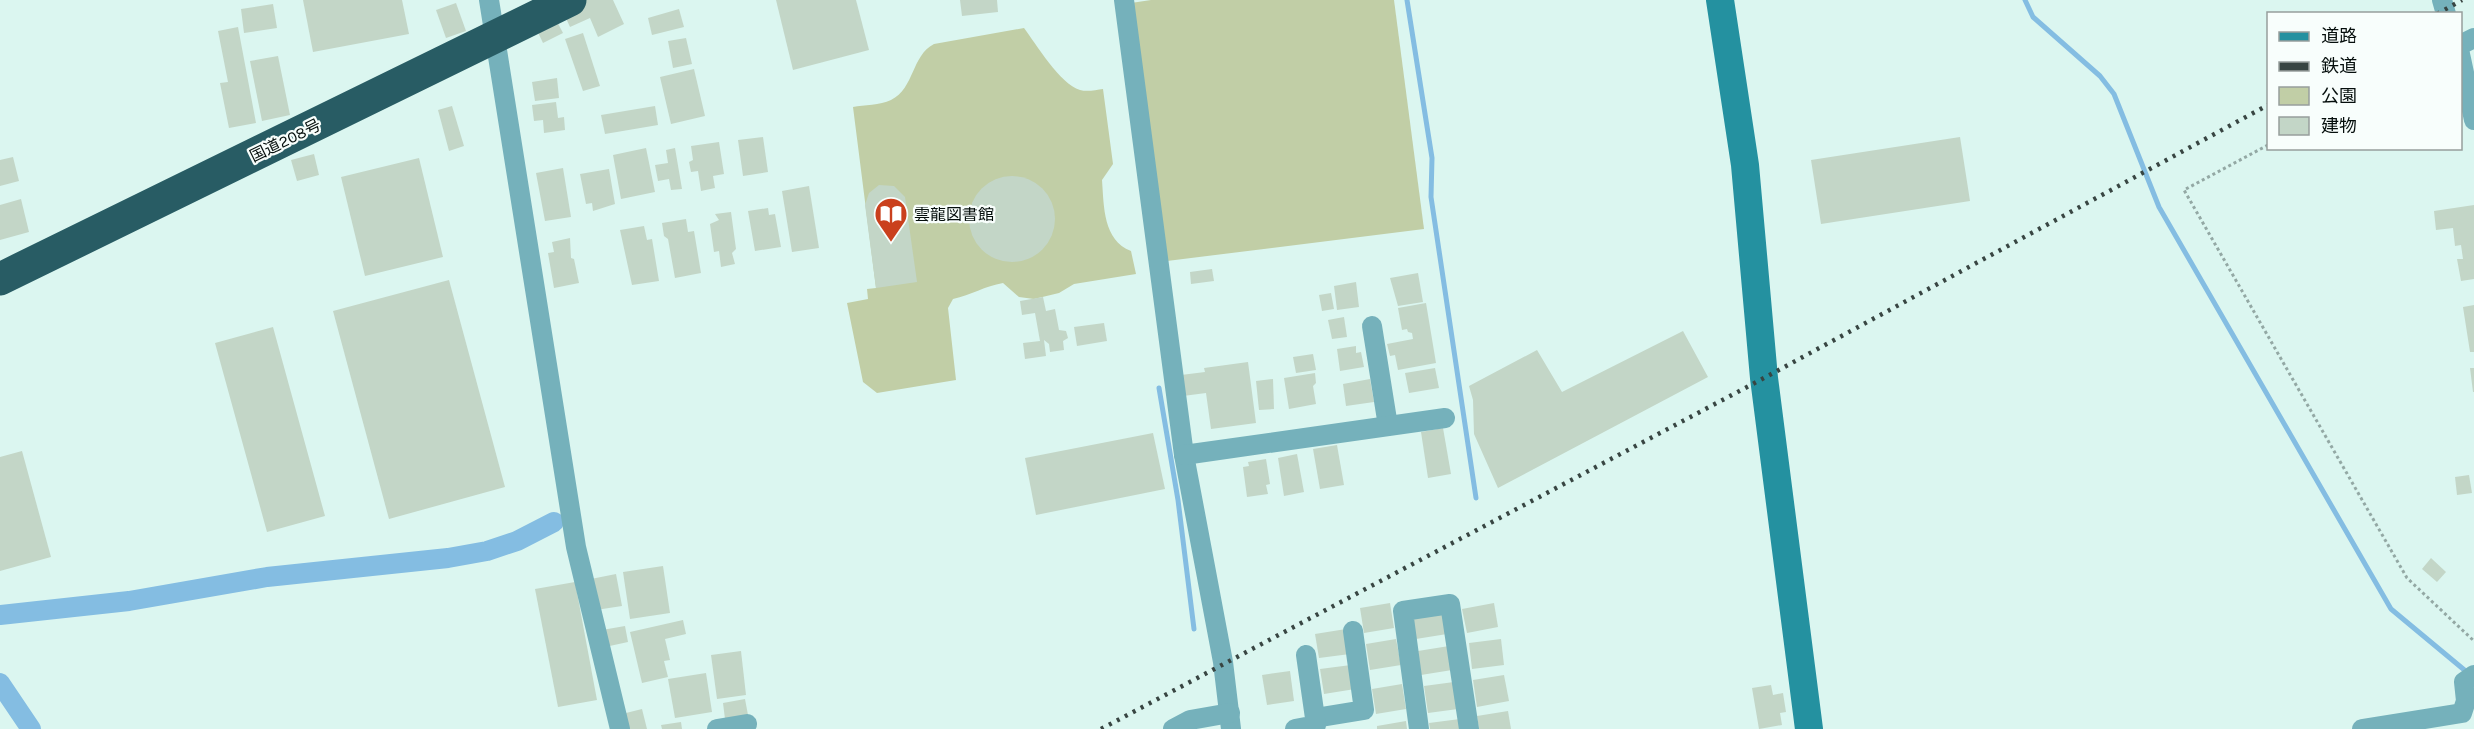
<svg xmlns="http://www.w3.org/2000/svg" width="2474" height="729" font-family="Karla,'Noto Sans JP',sans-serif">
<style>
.green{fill:#c1cea6}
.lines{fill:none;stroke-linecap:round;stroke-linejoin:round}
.stream{stroke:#84bde2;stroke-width:5}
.canal{stroke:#84bde2;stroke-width:20}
.building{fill:#c3d6c7}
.path{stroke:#93a8a4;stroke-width:3;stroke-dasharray:3 3;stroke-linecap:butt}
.street{stroke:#75b1bb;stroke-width:20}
.secondary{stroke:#2491a0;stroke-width:28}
.highway{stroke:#285c64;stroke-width:33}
.rail{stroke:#384542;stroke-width:4.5;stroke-dasharray:3 6;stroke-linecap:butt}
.labels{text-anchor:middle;stroke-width:4.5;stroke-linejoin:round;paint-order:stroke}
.street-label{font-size:16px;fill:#050e0c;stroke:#f8fefc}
.poi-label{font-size:16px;fill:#050e0c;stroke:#f8fefc;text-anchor:start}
</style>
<rect width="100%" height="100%" fill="#dbf6f0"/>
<!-- green -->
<g class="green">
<path d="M1151,0H1394L1424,229L1167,261L1131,3Z"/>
<path d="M1024,28C1036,44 1060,84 1080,90C1087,92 1096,90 1103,89L1113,164L1102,180C1104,207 1103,240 1131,251L1136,274L1074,284L1059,293L1034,299L1019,297L1003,283C985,286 971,295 953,299L948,308L956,380L877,393L863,382L847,303L868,299L867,289L876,288L853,107C864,105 880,105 891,100C915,88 911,56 934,44Z"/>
</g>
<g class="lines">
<!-- stream -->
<g class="stream">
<path d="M1407,0L1432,158L1431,197L1476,498"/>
<path d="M2025,0L2033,17L2100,76L2114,94L2159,207L2391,609L2468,673"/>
<path d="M1159,388L1178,500L1194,629"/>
</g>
<!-- canal -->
<g class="canal">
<path d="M0,615L129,601L267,577L448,558L487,551L517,541L554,522"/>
<path d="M0,683L31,729"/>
</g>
</g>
<!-- building -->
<g class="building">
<path d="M303,0H402L409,34L313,52Z"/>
<path d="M576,0H613L624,24L598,37L590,18L570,27L561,7Z"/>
<path d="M776,0H856L869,50L793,70Z"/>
<path d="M960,0H997L998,12L962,16Z"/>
<path d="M456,3L466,31L446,38L436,10Z"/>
<path d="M273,4L277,28L244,33L241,9Z"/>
<path d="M679,9L684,27L652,35L648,18Z"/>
<path d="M553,14L563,33L543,43L534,24Z"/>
<path d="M238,27L256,123L229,128L220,83L228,82L218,31Z"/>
<path d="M583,33L600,86L583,91L565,39Z"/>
<path d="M686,38L692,64L673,68L668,41Z"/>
<path d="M278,56L290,115L262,121L250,61Z"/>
<path d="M694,69L705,116L671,124L660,77Z"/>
<path d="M557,78L559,98L535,101L532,82Z"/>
<path d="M556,102L558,118L564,117L565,130L544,133L543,120L534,121L532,105Z"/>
<path d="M452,106L464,146L449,151L438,110Z"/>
<path d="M655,106L658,125L605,134L601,115Z"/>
<path d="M763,137L768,172L743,176L738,140Z"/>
<path d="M1960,137L1970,201L1821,224L1811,160Z"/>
<path d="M719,142L724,174L713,176L715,188L701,191L698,171L691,172L689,162L693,160L691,146Z"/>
<path d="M646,148L655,192L621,199L613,155Z"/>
<path d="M675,148L682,189L671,190L669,179L658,181L655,165L668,163L666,150Z"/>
<path d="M314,154L319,175L297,181L291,160Z"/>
<path d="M13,157L19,181L0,186V160Z"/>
<path d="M419,158L443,257L365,276L341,177Z"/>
<path d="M563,168L571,217L545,221L536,173Z"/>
<path d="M609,169L615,204L593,211L592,203L586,204L580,174Z"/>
<circle cx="1012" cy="219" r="43"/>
<path d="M879,185L894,186L905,197L917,282L876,288L865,205L869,193Z"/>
<path d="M809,186L819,248L792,252L782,191Z"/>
<path d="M21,199L29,232L0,240V205Z"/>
<path d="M2474,205V279L2461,281L2457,259H2463L2461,245L2455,246L2453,228L2436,230L2434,211Z"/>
<path d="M768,208L769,215L775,214L781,247L755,251L748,211Z"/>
<path d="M731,212L736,249L732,253L735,264L721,267L719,251L714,252L710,224L719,220L715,214Z"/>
<path d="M686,219L688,232L694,231L701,273L675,278L668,239L664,236L662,223Z"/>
<path d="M644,226L647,240L652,239L659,281L632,285L620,230Z"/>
<path d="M570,238L571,258L574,259L579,283L554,288L548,253L554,252L552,242Z"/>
<path d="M1212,269L1214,281L1191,284L1190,272Z"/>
<path d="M1418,273L1423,302L1398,306L1390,278Z"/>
<path d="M449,280L505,487L389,519L333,311Z"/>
<path d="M1356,282L1359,307L1337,310L1334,286Z"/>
<path d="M1331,293L1334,309L1322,311L1319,295Z"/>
<path d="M1043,297L1046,311L1055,309L1059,330L1066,331L1068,338L1063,341L1064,350L1050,352L1049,344L1044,340L1046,356L1025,359L1023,343L1040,341L1035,313L1022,315L1020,301Z"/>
<path d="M1426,303L1436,363L1398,370L1395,355L1390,356L1387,344L1413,339L1412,333L1408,332L1407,329L1402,330L1398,308Z"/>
<path d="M2474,305V352H2470L2463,307Z"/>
<path d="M1344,317L1347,337L1332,339L1328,320Z"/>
<path d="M1104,323L1107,341L1077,346L1074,327Z"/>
<path d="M273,327L325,516L267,532L215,343Z"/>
<path d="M1683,331L1708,377L1498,488L1474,434L1473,400L1469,386L1537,350L1562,392Z"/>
<path d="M1356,346V353L1361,352L1364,367L1340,371L1337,349Z"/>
<path d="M1313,354L1316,370L1296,373L1293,357Z"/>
<path d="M1248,362L1256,423L1211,429L1206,393L1183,396L1181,375L1205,372L1204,368Z"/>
<path d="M1435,368L1439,388L1409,393L1405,373Z"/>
<path d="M2470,368H2474V392H2473Z"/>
<path d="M1315,373L1316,383L1313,386L1316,404L1289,409L1284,378Z"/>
<path d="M1273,379L1274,409L1259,410L1256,381Z"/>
<path d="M1370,379L1374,402L1346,406L1343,384Z"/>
<path d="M1443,428L1451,474L1428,478L1421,432Z"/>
<path d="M1153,433L1165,489L1036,515L1025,458Z"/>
<path d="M1337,445L1344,485L1320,489L1313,449Z"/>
<path d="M22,451L51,557L0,571V457Z"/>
<path d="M1297,454L1304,492L1284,496L1278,458Z"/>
<path d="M1266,459L1270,484L1266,485L1268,494L1247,497L1243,467L1249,466L1248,462Z"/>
<path d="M2469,475L2472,493L2457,495L2455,477Z"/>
<path d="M2431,558L2446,572L2437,582L2422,569Z"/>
<path d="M663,566L670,613L630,619L623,572Z"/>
<path d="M616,574L622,606L596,610L591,579Z"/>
<path d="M575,582L597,700L558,707L535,589Z"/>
<path d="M1390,603L1394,628L1364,633L1360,608Z"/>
<path d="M1494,603L1498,627L1467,633L1462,609Z"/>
<path d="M1443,609L1447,634L1416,639L1412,614Z"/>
<path d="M683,620L686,634L665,639L670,660L664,661L668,677L642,683L630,632Z"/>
<path d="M625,626L628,642L605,647L602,630Z"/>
<path d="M1346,629L1350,654L1319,658L1315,634Z"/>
<path d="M1396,639L1401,665L1370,670L1366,644Z"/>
<path d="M1501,639L1504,665L1472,669L1469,643Z"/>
<path d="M1449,646L1452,670L1421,675L1418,651Z"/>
<path d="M741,651L746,695L717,699L711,655Z"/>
<path d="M1351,665L1355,689L1324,694L1320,669Z"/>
<path d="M1290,671L1294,701L1267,705L1262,675Z"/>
<path d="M706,673L712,712L675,718L668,679Z"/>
<path d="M1504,675L1509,701L1477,707L1473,680Z"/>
<path d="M1454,682L1458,709L1428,713L1424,686Z"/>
<path d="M1402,684L1406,709L1376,714L1372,689Z"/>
<path d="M1771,685L1773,695L1783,693L1786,712L1780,713L1782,725L1759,729L1752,688Z"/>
<path d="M745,699L748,715L725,719L723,703Z"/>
<path d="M642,709L647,729H625L622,714Z"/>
<path d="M1508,711L1511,729H1479L1477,716Z"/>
<path d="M1460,719L1461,729H1430L1429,723Z"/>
<path d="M1406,721L1407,729H1377V726Z"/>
<path d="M681,722L682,729H662L661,725Z"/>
</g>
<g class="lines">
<!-- path -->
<path class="path" d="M2268,145L2184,190L2407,578L2474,641"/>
<!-- street -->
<g class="street">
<path d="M489,0L576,547L620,729"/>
<path d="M1124,0L1184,455L1223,662L1231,729"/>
<path d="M2442,0L2446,14"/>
<path d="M2460,45L2474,38"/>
<path d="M2460,54L2474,120"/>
<path d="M1372,326L1388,426"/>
<path d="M1184,455L1445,418"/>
<path d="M1315,718L1364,710L1353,631"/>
<path d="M717,729L747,724"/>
<path d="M1173,729L1190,720L1230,713"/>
<path d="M1295,729L1316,725L1306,655"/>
<path d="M1419,729L1403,611L1450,604L1469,729"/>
<path d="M2362,729L2462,713L2466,701L2464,682L2474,675"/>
</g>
<!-- secondary -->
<path class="secondary" d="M1720,0L1745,165L1764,378L1809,729"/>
<!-- highway -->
<path class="highway" d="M0,279L570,0"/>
<!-- rail -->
<g class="rail">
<path d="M2437,14L2462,0"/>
<path d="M1101,729L1764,378L2268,105"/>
</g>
</g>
<!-- icons -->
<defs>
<g id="library-pin" transform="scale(1.725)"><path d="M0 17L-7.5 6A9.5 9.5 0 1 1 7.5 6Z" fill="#ca401d" stroke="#f8fefc"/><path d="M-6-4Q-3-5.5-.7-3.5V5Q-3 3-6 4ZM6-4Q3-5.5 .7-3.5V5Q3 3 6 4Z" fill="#fff"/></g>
</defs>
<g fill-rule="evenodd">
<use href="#library-pin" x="891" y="214"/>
</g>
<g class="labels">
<!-- street labels -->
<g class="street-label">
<text transform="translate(285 140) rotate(-26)" y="6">国道208号</text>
</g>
<!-- poi labels -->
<g class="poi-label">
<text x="914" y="220">雲龍図書館</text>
</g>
</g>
<!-- legend -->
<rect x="2267" y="12" width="195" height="138" fill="#f8fefc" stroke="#979e9c" stroke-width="1.5"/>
<rect x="2279" y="32" width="30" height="9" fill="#2491a0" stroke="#979e9c" stroke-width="1.5"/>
<text x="2321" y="42" font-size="18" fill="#050e0c">道路</text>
<rect x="2279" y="62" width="30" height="9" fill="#384542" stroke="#979e9c" stroke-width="1.5"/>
<text x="2321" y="72" font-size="18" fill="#050e0c">鉄道</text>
<rect x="2279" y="87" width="30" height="18" fill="#c1cea6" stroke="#979e9c" stroke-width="1.5"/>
<text x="2321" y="102" font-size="18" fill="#050e0c">公園</text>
<rect x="2279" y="117" width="30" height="18" fill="#c3d6c7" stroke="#979e9c" stroke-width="1.5"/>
<text x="2321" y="132" font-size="18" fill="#050e0c">建物</text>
</svg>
